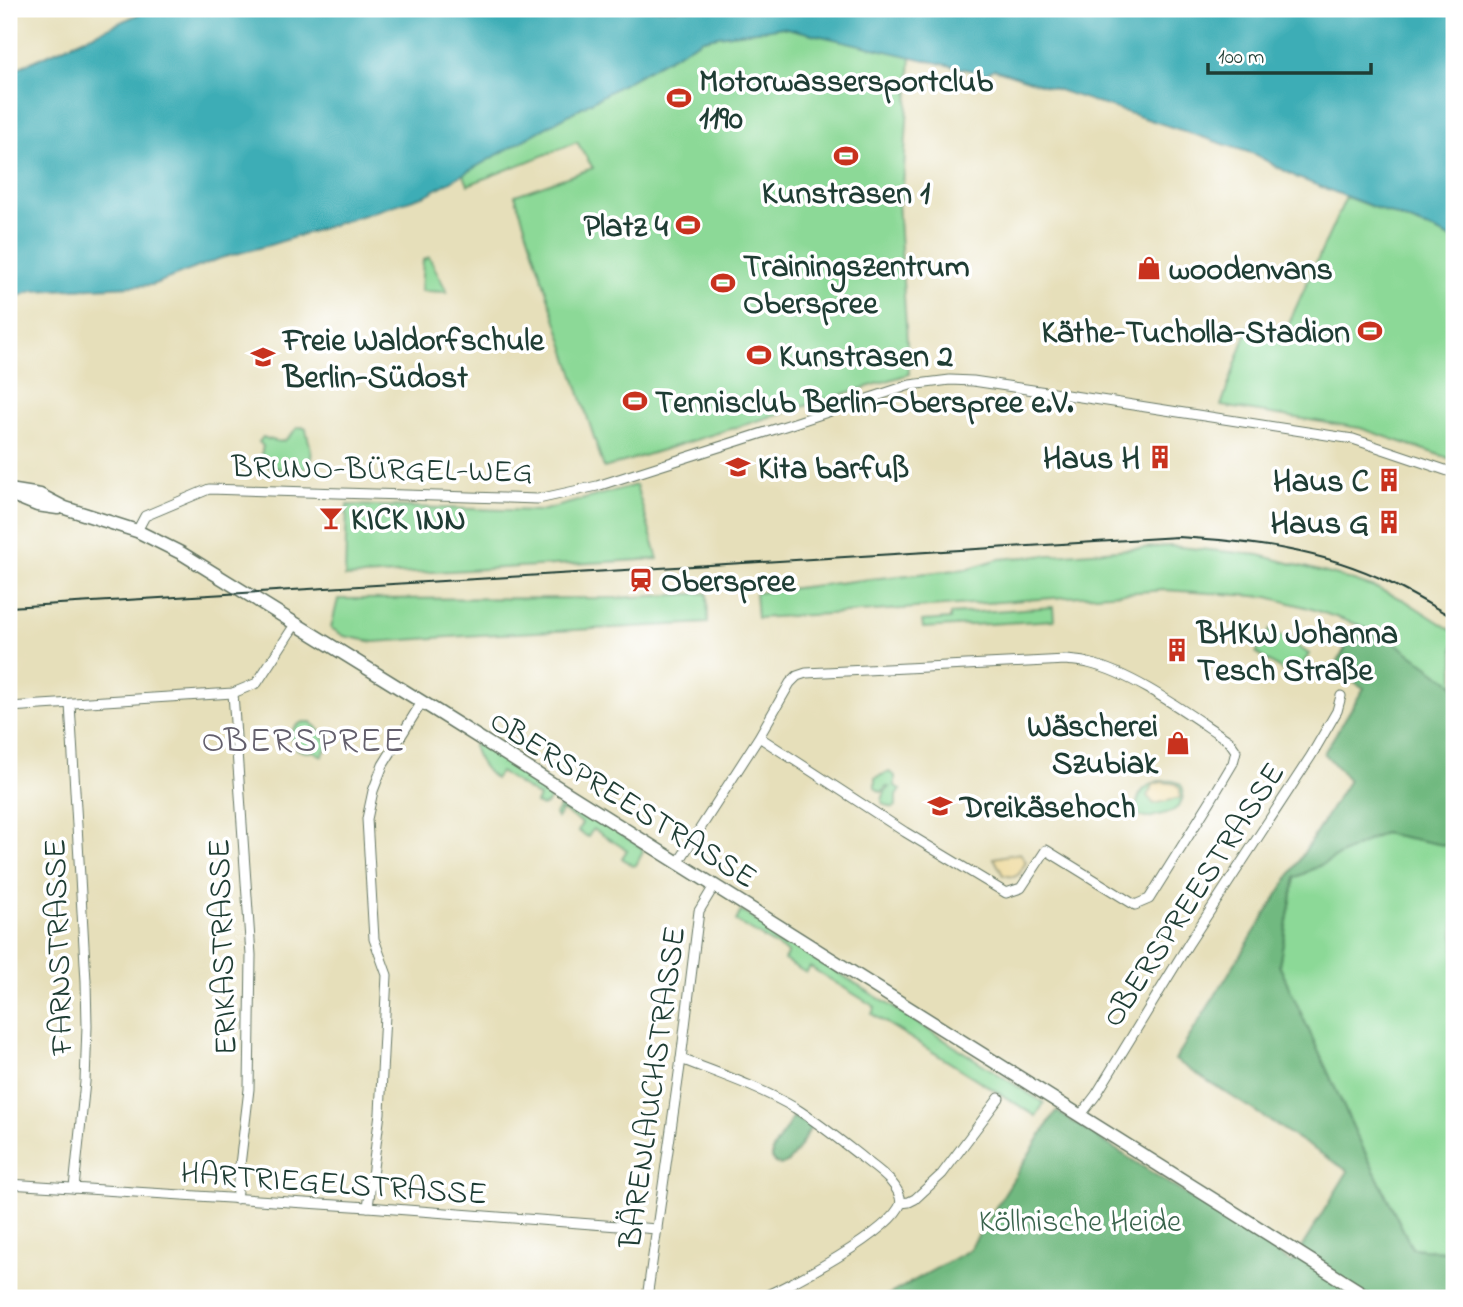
<svg xmlns="http://www.w3.org/2000/svg" width="1463" height="1307" font-family="'Indie Flower',sans-serif">
<style>
.green{fill:#8cd997;stroke:#568b66;stroke-width:2}
.forest{fill:#71b980;stroke:#487b5a;stroke-width:2}
.sand{fill:#eeda9e;stroke:#868c69;stroke-width:2}
.water{fill:#3cadb6;stroke:#2e7575;stroke-width:2}
.lines{fill:none;stroke-linecap:round;stroke-linejoin:round}
.minor-casing{stroke:#657663;stroke-width:11}
.secondary-casing{stroke:#657663;stroke-width:15}
.minor{stroke:#fff;stroke-width:9}
.secondary{stroke:#fff;stroke-width:12}
.tram{stroke:#1f3d34;stroke-width:2}
.labels{text-anchor:middle;stroke-width:7;stroke-linejoin:round;paint-order:stroke}
.poi-label{font-size:32px;font-weight:bold;fill:#1f3d34;stroke:#fff;text-anchor:start}
.street-label{font-size:32px;fill:#1f3d34;stroke:#fff}
.park-label{font-size:32px;fill:#3a644d;stroke:#fff}
.quarter-label{font-size:35px;letter-spacing:2px;fill:#64606d;stroke:#fff}
</style>
<rect width="100%" height="100%" fill="#fff"/>
<filter id="ink" filterUnits="userSpaceOnUse"><feTurbulence type="fractalNoise" baseFrequency=".0143" numOctaves="2"/><feDisplacementMap in="SourceGraphic" scale="14" xChannelSelector="R" yChannelSelector="G"/><feConvolveMatrix kernelMatrix="1 2 1 2 8 2 1 2 1" color-interpolation-filters="sRGB"/></filter>
<filter id="wash" filterUnits="userSpaceOnUse"><feTurbulence type="fractalNoise" baseFrequency=".00686" numOctaves="4" result="noise"/><feDisplacementMap in="SourceGraphic" scale="28" xChannelSelector="R" yChannelSelector="G"/><feGaussianBlur stdDeviation="1.57" result="paint"/><feColorMatrix in="noise" values="0 0 0 0 0 0 0 0 0 0 0 0 0 0 0 0 0 1.4 0 .05"/><feComposite in="paint" operator="in"/></filter>
<g filter="url(#wash)">
<rect width="100%" height="100%" fill="#e6dfba"/>
<!-- green -->
<g class="green">
<path d="M782,27L911,56L902,202H898L909,374L604,468L515,195L593,168L577,142L468,185L463,173L703,39C729,33 756,32 782,27Z"/>
<path d="M1346,197L1431,229L1454,240V460L1360,428L1221,406L1249,325L1283,336Z"/>
<path d="M429,257L447,292L421,291L423,260Z"/>
<path d="M302,427L306,429C308,443 317,456 306,469L293,467L281,469L262,465L260,460L263,446L259,442L263,437C283,445 284,443 297,428Z"/>
<path d="M636,485L658,559L345,577L347,505L541,511Z"/>
<path d="M1170,546L1259,555L1338,576L1378,589L1404,600L1454,632V685L1394,642L1359,625L1309,608L1268,597L1165,590L846,613L757,618L755,593L870,579L966,569L999,559Z"/>
<path d="M707,593L708,623L480,635L374,642L344,636L331,628L338,599L616,598Z"/>
<path d="M1053,607L1054,620L923,628L922,621L950,619V614Z"/>
<path d="M1271,629L1309,654L1294,678L1256,653Z"/>
<path d="M304,722H311L323,734L322,736L330,742L322,756L313,751C290,756 281,729 304,722Z"/>
<path d="M478,743L548,788L552,796L547,804L542,806L536,803L539,797L500,772L495,779C484,770 477,760 473,746Z"/>
<path d="M889,772L895,776V786L901,790L896,795V806L893,808L883,804L882,800L885,792L889,787H886L883,791L881,792L875,788V778Z"/>
<path d="M1159,781C1164,781 1171,780 1176,782C1189,787 1182,805 1174,810C1169,813 1163,814 1158,815C1149,818 1144,820 1137,814C1135,797 1143,786 1159,781Z"/>
<path d="M564,802H570L641,847L643,852L636,865L633,866L622,858L627,850L593,829L588,837L578,831L582,823L562,810L557,818L555,814Z"/>
<path d="M1383,833L1454,847V1252L1412,1248L1357,1136L1279,965L1295,878Z"/>
<path d="M741,911L1044,1103L1036,1116L872,1014L875,1007L810,967L806,973L784,960L788,953L736,921Z"/>
</g>
<!-- forest -->
<g class="forest">
<path d="M1358,625L1394,642L1454,685V847L1383,833L1295,878L1279,965L1357,1136L1412,1248L1454,1252V1298H883L969,1250L1056,1111L1292,1263L1348,1171L1175,1060L1349,780L1324,753L1364,688L1333,670Z"/>
<path d="M793,1117L809,1125L810,1129C805,1137 791,1165 782,1165C776,1165 775,1163 772,1160V1151Z"/>
</g>
<!-- sand -->
<g class="sand">
<path d="M1162,782L1176,784L1180,789V798L1154,804L1147,796L1154,784Z"/>
<path d="M1020,853L1026,862L1019,874L1014,877L1003,875L994,858Z"/>
</g>
<!-- water -->
<path class="water" d="M150,9H1454V240L1431,229L1298,178L1254,154L994,69L986,74L782,27C756,32 729,33 703,39L426,195L270,245L221,258L152,285L33,291L9,299V72Z"/>
</g>
<g filter="url(#ink)">
<g class="lines">
<!-- minor casing -->
<g class="minor-casing">
<g id="minor">
<path d="M137,531L145,516L209,489L538,499L597,486L788,425L910,385L950,380L973,381L1107,401L1353,439L1454,473"/>
<path d="M233,693L251,955L249,1089L236,1199"/>
<path d="M70,704L86,981L87,1026L85,1082L74,1188"/>
<path d="M9,707L233,693L257,683L296,623"/>
<path d="M678,863L759,737L905,832L1006,893L1021,888L1046,850L1135,905L1149,899L1211,800L1233,763L1236,751L1229,741C1188,714 1135,674 1088,663C1081,661 1073,661 1066,660L806,673L797,676L790,683L759,737"/>
<path d="M681,1059C720,1074 759,1087 795,1108C819,1123 841,1141 864,1159C878,1170 900,1184 901,1203"/>
<path d="M1080,1116L1096,1095L1189,943L1311,756L1337,711L1341,696"/>
<path d="M9,1184L368,1207L657,1229"/>
<path d="M901,1203L909,1202L915,1199L942,1174L999,1098"/>
<path d="M368,1207L380,1113L387,975L374,939L367,819L373,791L383,765L422,702"/>
<path d="M647,1298L681,1059L699,911L714,886"/>
<path d="M760,1298C790,1286 891,1232 901,1203"/>
</g>
</g>
<!-- secondary casing -->
<g class="secondary-casing">
<g id="secondary">
<path d="M9,490L40,495L65,508L137,531L181,553L435,710L1370,1298"/>
<path d="M15,496L37,505L58,508"/>
</g>
</g>
<!-- minor -->
<use href="#minor" class="minor"/>
<!-- secondary -->
<use href="#secondary" class="secondary"/>
<!-- tram -->
<path class="tram" d="M9,607L1178,537C1249,541 1323,550 1388,582C1411,593 1432,606 1454,618"/>
</g>
</g>
<!-- icons -->
<defs>
<g id="stadium-bare" transform="scale(1.89)"><path d="M0-5a6.5 5 0 1 0 0 10a6.5 5 0 1 0 0-10ZM-3.5-1.8h7v3.6h-7Z" fill="#c8321e" stroke="#fff" stroke-width="2.5" paint-order="stroke"/></g>
<g id="shop-bare" transform="scale(1.89)"><path d="M-5-2.5h2.3a2.7 3.5 0 0 1 5.4 0H5L5.5 6h-11ZM-1.5-2.5h3a1.5 2.3 0 0 0-3 0Z" fill="#c8321e" stroke="#fff" stroke-width="2.5" paint-order="stroke"/></g>
<g id="school-bare" transform="scale(1.89)"><path d="M0-5L7-2L0 1L-7-2ZM-4 1L0 2.5L4 1V4Q0 6-4 4Z" fill="#c8321e" stroke="#fff" stroke-width="2.5" paint-order="stroke"/></g>
<g id="building-bare" transform="scale(1.89)"><path d="M-4-6H4V6H1V3H-1V6H-4ZM-2.5-4.3h1.7v1.8h-1.7ZM.8-4.3h1.7v1.8H.8ZM-2.5-1h1.7V.8h-1.7ZM.8-1h1.7V.8H.8Z" fill="#c8321e" stroke="#fff" stroke-width="2.5" paint-order="stroke"/></g>
<g id="bar-bare" transform="scale(1.89)"><path d="M-6-5H6L.8 .8V4.5H3.5V6h-7V4.5H-.8V.8Z" fill="#c8321e" stroke="#fff" stroke-width="2.5" paint-order="stroke"/></g>
<g id="station-bare" transform="scale(1.89)"><path d="M-3-6H3Q5-6 5-4V2Q5 4 3 4L4.5 6H3L1.5 4h-3L-3 6H-4.5L-3 4Q-5 4-5 2V-4Q-5-6-3-6ZM-3.5-4v3h7v-3ZM-3.5 1v1.5H-2V1ZM2 1v1.5H3.5V1Z" fill="#c8321e" stroke="#fff" stroke-width="2.5" paint-order="stroke"/></g>
</defs>
<g fill-rule="evenodd">
<use href="#stadium-bare" x="679" y="98"/>
<use href="#stadium-bare" x="846" y="156"/>
<use href="#stadium-bare" x="688" y="225"/>
<use href="#shop-bare" x="1149" y="268"/>
<use href="#stadium-bare" x="723" y="283"/>
<use href="#stadium-bare" x="1370" y="331"/>
<use href="#stadium-bare" x="759" y="355"/>
<use href="#school-bare" x="263" y="357"/>
<use href="#stadium-bare" x="635" y="401"/>
<use href="#building-bare" x="1160" y="457"/>
<use href="#school-bare" x="738" y="467"/>
<use href="#building-bare" x="1389" y="480"/>
<use href="#bar-bare" x="331" y="518"/>
<use href="#building-bare" x="1389" y="522"/>
<use href="#station-bare" x="641" y="580"/>
<use href="#building-bare" x="1177" y="650"/>
<use href="#shop-bare" x="1178" y="743"/>
<use href="#school-bare" x="940" y="806"/>
</g>
<g class="labels">
<!-- poi labels -->
<g class="poi-label">
<text x="699" y="91">Motorwassersportclub<tspan x="699" dy="37">1190</tspan></text>
<text x="846" y="203" text-anchor="middle">Kunstrasen 1</text>
<text x="668" y="236" text-anchor="end">Platz 4</text>
<text x="743" y="276">Trainingszentrum<tspan x="743" dy="37">Oberspree</tspan></text>
<text x="1169" y="279">woodenvans</text>
<text x="1350" y="342" text-anchor="end">Käthe-Tucholla-Stadion</text>
<text x="283" y="350">Freie Waldorfschule<tspan x="283" dy="37">Berlin-Südost</tspan></text>
<text x="779" y="366">Kunstrasen 2</text>
<text x="655" y="412">Tennisclub Berlin-Oberspree e.V.</text>
<text x="1140" y="468" text-anchor="end">Haus H</text>
<text x="758" y="478">Kita barfuß</text>
<text x="1369" y="491" text-anchor="end">Haus C</text>
<text x="351" y="529">KICK INN</text>
<text x="1369" y="533" text-anchor="end">Haus G</text>
<text x="661" y="591">Oberspree</text>
<text x="1197" y="643">BHKW Johanna<tspan x="1197" dy="37">Tesch Straße</tspan></text>
<text x="1158" y="736" text-anchor="end">Wäscherei<tspan x="1158" dy="37">Szubiak</tspan></text>
<text x="960" y="817">Dreikäsehoch</text>
</g>
<!-- street labels -->
<g class="street-label">
<text transform="translate(382 468) rotate(1)" y="11">BRUNO-BÜRGEL-WEG</text>
<text transform="translate(624 798) rotate(32)" y="11">OBERSPREESTRASSE</text>
<text transform="translate(1192 894) rotate(-57)" y="11">OBERSPREESTRASSE</text>
<text transform="translate(57 947) rotate(-92)" y="11">FARNSTRASSE</text>
<text transform="translate(221 947) rotate(-92)" y="11">ERIKASTRASSE</text>
<text transform="translate(651 1087) rotate(-82)" y="11">BÄRENLAUCHSTRASSE</text>
<text transform="translate(334 1182) rotate(4)" y="11">HARTRIEGELSTRASSE</text>
</g>
<!-- park labels -->
<g class="park-label">
<text x="1080" y="1231">Köllnische Heide</text>
</g>
<!-- quarter labels -->
<g class="quarter-label">
<text x="304" y="751">OBERSPREE</text>
</g>
</g>
<!-- margin -->
<rect width="1463" height="1307" fill="none" stroke="#fff" stroke-width="35"/>
<!-- scale -->
<path d="M1208 63v10h163v-10" fill="none" stroke="#1f3d34" stroke-width="3.5"/>
<text x="1218" y="63" font-size="21" fill="#1f3d34" stroke="#ffffff" stroke-width="5" paint-order="stroke">100 m</text>
</svg>
